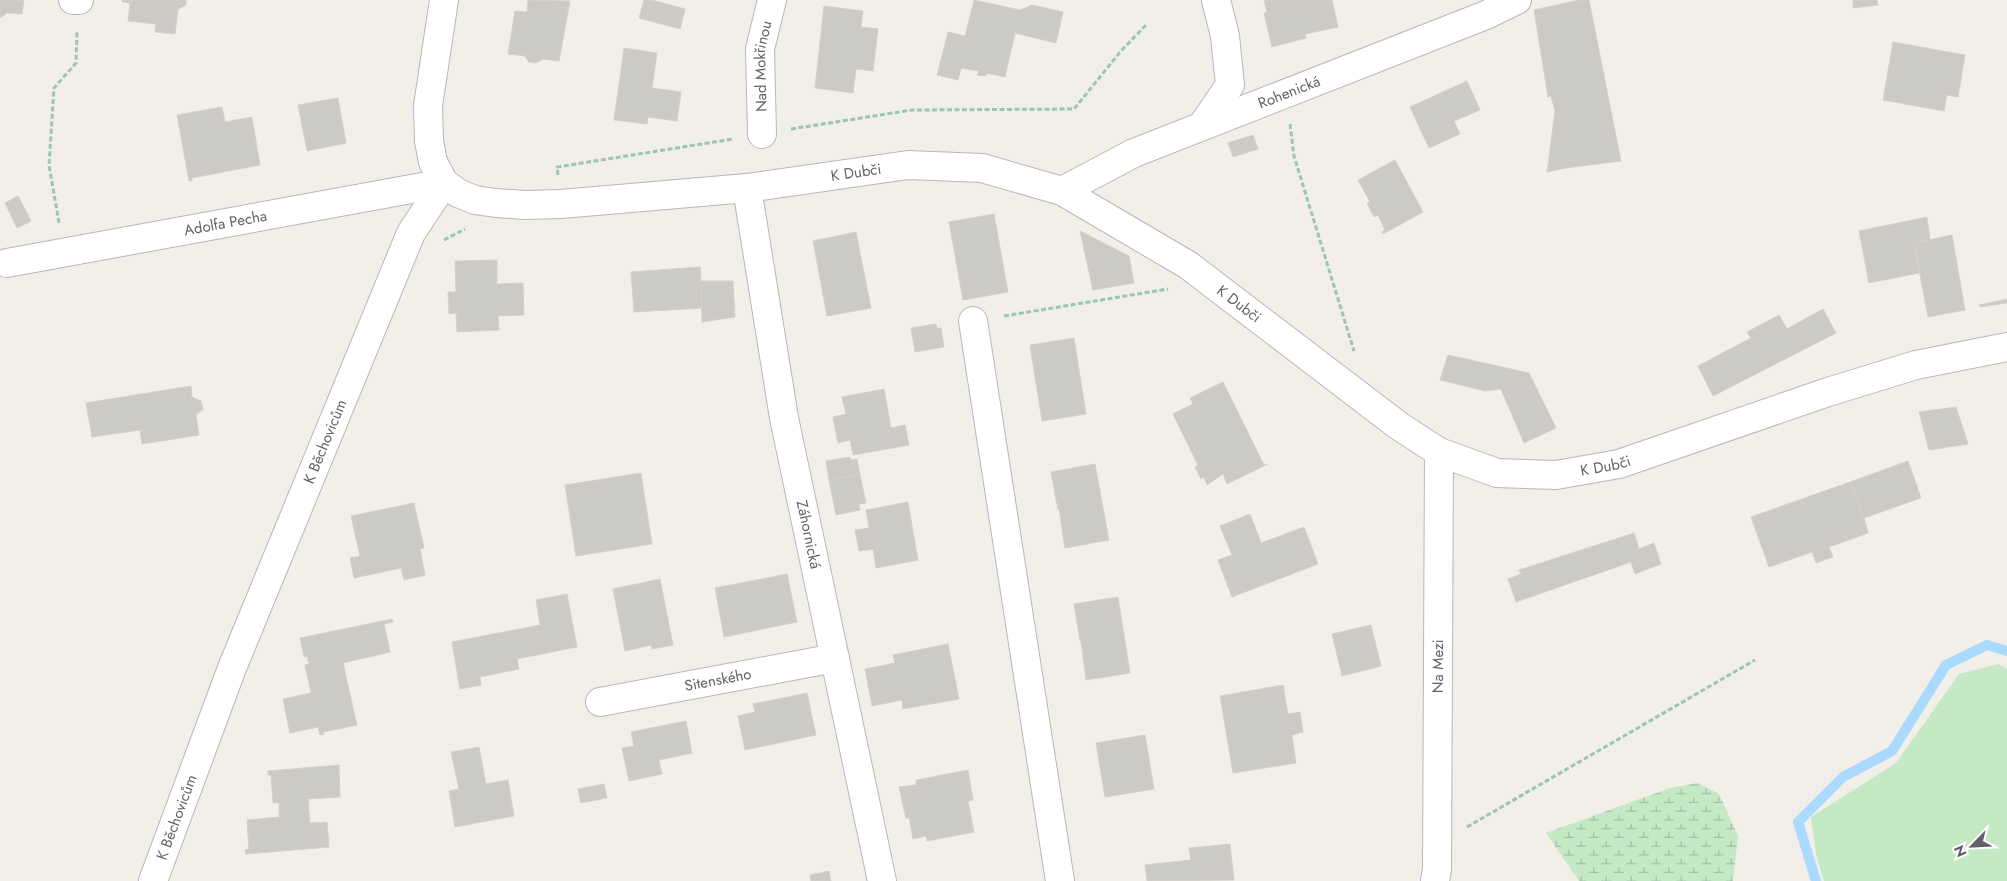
<svg xmlns="http://www.w3.org/2000/svg" width="2007" height="881" font-family="Jost,sans-serif">
<style>
.wetland{fill:url(#wetland-marsh)}
.garden{fill:#c5e8c5}
.lines{fill:none;stroke-linecap:round;stroke-linejoin:round}
.stream{stroke:#aadaff;stroke-width:10}
.building{fill:#cccac5;stroke:#d6d1c6}
.minor-casing{stroke:#b5b8bc;stroke-width:30}
.path{stroke:#9cc7a9;stroke-width:3;stroke-dasharray:5 2.5;stroke-linecap:butt}
.minor{stroke:#fff;stroke-width:28}
.labels{text-anchor:middle;stroke-width:4;stroke-linejoin:round;paint-order:stroke}
.street-label{font-size:15px;fill:#5f6368;stroke:#fff}
</style>
<defs>
<pattern id="wetland-marsh" width="20" height="14" patternUnits="userSpaceOnUse" patternTransform="scale(1.25)"><rect width="20" height="14" fill="#c5e8c5"/><path d="M1 5h8M5 5V1M11 12h8M15 12V8" fill="none" stroke="#a3c0a4"/></pattern>
</defs>
<rect width="100%" height="100%" fill="#f1efe8"/>
<!-- wetland -->
<path class="wetland" d="M1698,783L1719,794L1738,836L1733,881H1579L1546,833L1670,788Z"/>
<!-- garden -->
<path class="garden" d="M1998,664L2007,669V881H1824L1816,854L1811,817L1896,763L1959,674Z"/>
<g class="lines">
<!-- stream -->
<path class="stream" d="M1816,881L1798,822L1843,777L1892,751L1946,665L1987,645L2007,651"/>
</g>
<!-- building -->
<g class="building">
<path d="M0,0H24L22,14L7,13L0,18Z"/>
<path d="M122,0H186V5L178,9L175,34L155,32L156,24L128,21L130,3L122,2Z"/>
<path d="M528,0L570,1L559,61L543,59L536,63L529,62L525,56L508,54L515,11L527,12Z"/>
<path d="M644,0H652L685,9L680,29L639,18Z"/>
<path d="M974,0L1020,10L1032,5L1063,12L1056,43L1015,33L1005,77L986,73V76L977,75L979,71L961,68L958,80L937,75L948,32L965,36Z"/>
<path d="M1264,0H1332L1338,27L1305,34L1306,38L1272,47L1264,13H1267Z"/>
<path d="M1579,0H1589L1621,161L1565,168L1547,172L1555,111L1551,96L1548,97L1534,10Z"/>
<path d="M1853,0H1877L1878,5L1853,8Z"/>
<path d="M824,6L863,11L861,27L878,29L873,71L856,69L853,93L815,88Z"/>
<path d="M1893,42L1965,55L1958,97L1947,95L1944,111L1883,100Z"/>
<path d="M624,48L657,53L652,88L681,92L677,121L648,117L647,124L614,120Z"/>
<path d="M1467,81L1480,110L1454,121L1460,134L1429,148L1410,107Z"/>
<path d="M338,98L346,143L307,151L298,105Z"/>
<path d="M222,107L225,122L252,117L260,165L192,178V181H189L177,115Z"/>
<path d="M1253,135L1258,149L1233,157L1228,143Z"/>
<path d="M1395,160L1423,212L1383,234L1382,232L1385,230L1378,215L1374,217L1367,203L1370,202L1358,180Z"/>
<path d="M18,196L31,221L17,228L5,203Z"/>
<path d="M994,214L1008,292L963,300L949,222Z"/>
<path d="M1927,217L1930,239L1914,243L1919,273L1869,283L1859,231Z"/>
<path d="M1080,231L1129,256L1134,283L1093,290Z"/>
<path d="M856,232L871,308L827,316L813,241Z"/>
<path d="M1952,235L1965,310L1928,317L1914,243Z"/>
<path d="M497,260V284L523,283L524,315L498,316L499,330L457,332L456,313L449,314L448,292H456L455,261Z"/>
<path d="M700,267L703,308L634,312L631,272Z"/>
<path d="M701,281H733L735,317L702,322Z"/>
<path d="M2007,299V303L1980,307L1979,305Z"/>
<path d="M1823,309L1836,333L1713,396L1698,366L1751,338L1747,332L1779,315L1787,329Z"/>
<path d="M936,324L937,328H941L944,347L915,352L911,328Z"/>
<path d="M1074,338L1086,414L1042,421L1030,345Z"/>
<path d="M1448,355L1529,373L1556,428L1524,443L1501,389L1485,391L1440,380Z"/>
<path d="M1223,382L1264,465L1268,464L1227,484L1223,474L1207,485L1204,477L1201,479L1195,467L1198,465L1173,414L1193,404L1190,398Z"/>
<path d="M191,386L192,397L201,401L203,409L196,415L199,435L142,444L140,430L92,437L86,403Z"/>
<path d="M884,389L891,428L905,425L909,445L853,455L850,440L838,443L833,417L846,414L842,397Z"/>
<path d="M1956,407L1968,444L1929,450L1919,412Z"/>
<path d="M850,457L851,460L857,459L860,475L829,480L826,461Z"/>
<path d="M1908,461L1921,498L1864,518L1850,482Z"/>
<path d="M1095,464L1109,540L1065,548L1059,509L1058,510L1051,472Z"/>
<path d="M641,473L652,544L576,556L565,485Z"/>
<path d="M860,475L866,503L859,504L860,510L836,515L829,480Z"/>
<path d="M1850,482L1864,518L1868,533L1829,547L1833,557L1816,563L1812,552L1769,567L1751,517Z"/>
<path d="M908,502L918,560L876,568L873,549L859,551L855,530L869,528L866,510Z"/>
<path d="M414,503L424,548L420,549L425,575L404,580L401,568L354,578L350,558L360,556L351,516Z"/>
<path d="M1250,514L1261,543L1304,527L1318,564L1232,597L1218,560L1232,555L1220,526Z"/>
<path d="M1634,533L1639,549L1654,543L1661,564L1635,574L1631,562L1516,602L1508,579L1521,574L1519,570Z"/>
<path d="M787,574L797,622L724,637L715,588Z"/>
<path d="M660,579L673,645L652,649L651,645L625,651L613,589Z"/>
<path d="M567,594L577,647L517,659L519,669L480,677L481,685L460,689L452,642L540,625L536,600Z"/>
<path d="M1118,597L1130,673L1086,680L1081,641H1080L1074,604Z"/>
<path d="M392,619L393,622L384,624L390,652L343,663L357,725L323,732L324,734L320,735L318,727L290,733L283,699L311,693L305,665L309,664L307,656L304,657L300,638Z"/>
<path d="M1371,625L1381,666L1342,676L1332,634Z"/>
<path d="M948,644L959,699L903,709L902,700L872,706L865,669L895,663L893,655Z"/>
<path d="M1283,685L1288,714L1300,712L1303,732L1292,735L1296,763L1233,773L1220,696Z"/>
<path d="M807,693L816,735L745,750L738,716L755,712L753,704Z"/>
<path d="M686,721L692,753L659,760L662,774L629,781L622,748L634,746L631,732Z"/>
<path d="M1145,735L1154,789L1105,797L1096,743Z"/>
<path d="M479,747L486,784L508,780L514,816L455,827L449,791L459,789L451,752Z"/>
<path d="M339,765L340,797L308,799L310,823L327,822L329,847L246,854L245,850L249,849L247,820L279,817V803H273L271,775H268V771Z"/>
<path d="M968,770L973,800L968,801L974,832L927,841L926,836L913,839L909,817L906,819L899,787L916,785V780Z"/>
<path d="M604,784L607,798L581,803L578,789Z"/>
<path d="M1230,844L1234,880L1147,881L1145,865L1191,860L1189,848Z"/>
<path d="M829,871L831,881H811L810,875Z"/>
</g>
<g class="lines">
<!-- minor casing -->
<g class="minor-casing">
<g id="minor">
<path d="M73,0H79"/>
<path id="s1" d="M444,0L428,106L429,141L433,162L444,183L458,193L475,200L496,203L525,205L561,204L747,188L908,165L982,168L1062,191L1188,265L1399,426L1439,452L1497,473L1556,475L1619,464L1828,392L1916,365L2007,347"/>
<path d="M1202,126L1230,85L1225,36L1216,0"/>
<path id="s2" d="M762,134L760,49L772,0"/>
<path id="s3" d="M747,188L784,418L882,881"/>
<path id="s4" d="M1062,191L1134,153L1486,15L1517,0"/>
<path id="s5" d="M7,263L444,183"/>
<path d="M973,321L1060,881"/>
<path id="s6" d="M600,702L835,658"/>
<path id="s7" d="M153,881L232,668L411,233L444,183"/>
<path id="s8" d="M1435,881L1437,869L1439,452"/>
</g>
</g>
<!-- path -->
<g class="path">
<path d="M1290,124L1294,156L1354,351"/>
<path d="M791,129L912,110L1074,109L1121,51L1147,24"/>
<path d="M558,175L557,167L733,139"/>
<path d="M59,223L49,165L54,88L76,63L77,31"/>
<path d="M444,240L465,229"/>
<path d="M1004,316L1168,289"/>
<path d="M1467,827L1755,660"/>
</g>
<!-- minor -->
<use href="#minor" class="minor"/>
</g>
<g class="labels">
<!-- street labels -->
<g class="street-label">
<text dy="5" stroke="none"><textPath href="#s2" startOffset="68">Nad Mokřinou</textPath></text>
<text dy="5" stroke="none"><textPath href="#s4" startOffset="248">Rohenická</textPath></text>
<text dy="5" stroke="none"><textPath href="#s1" startOffset="606">K Dubči</textPath></text>
<text dy="5" stroke="none"><textPath href="#s5" startOffset="222">Adolfa Pecha</textPath></text>
<text dy="5" stroke="none"><textPath href="#s1" startOffset="1026">K Dubči</textPath></text>
<text dy="5" stroke="none"><textPath href="#s7" startOffset="472">K Běchovicům</textPath></text>
<text dy="5" stroke="none"><textPath href="#s1" startOffset="1446">K Dubči</textPath></text>
<text dy="5" stroke="none"><textPath href="#s3" startOffset="352">Záhornická</textPath></text>
<text dy="5" stroke="none"><textPath href="#s8" startOffset="215">Na Mezi</textPath></text>
<text dy="5" stroke="none"><textPath href="#s6" startOffset="120">Sitenského</textPath></text>
<text dy="5" stroke="none"><textPath href="#s7" startOffset="68">K Běchovicům</textPath></text>
</g>
</g>
<!-- north arrow -->
<g transform="translate(1972 846) rotate(246)" stroke="#ffffff" stroke-width="4" paint-order="stroke">
<path d="M0-4L9 19L0 12L-9 19Z" fill="#5f6368"/>
<text y="-8" font-size="14" font-weight="bold" text-anchor="middle" fill="#5f6368">N</text>
</g>
</svg>
